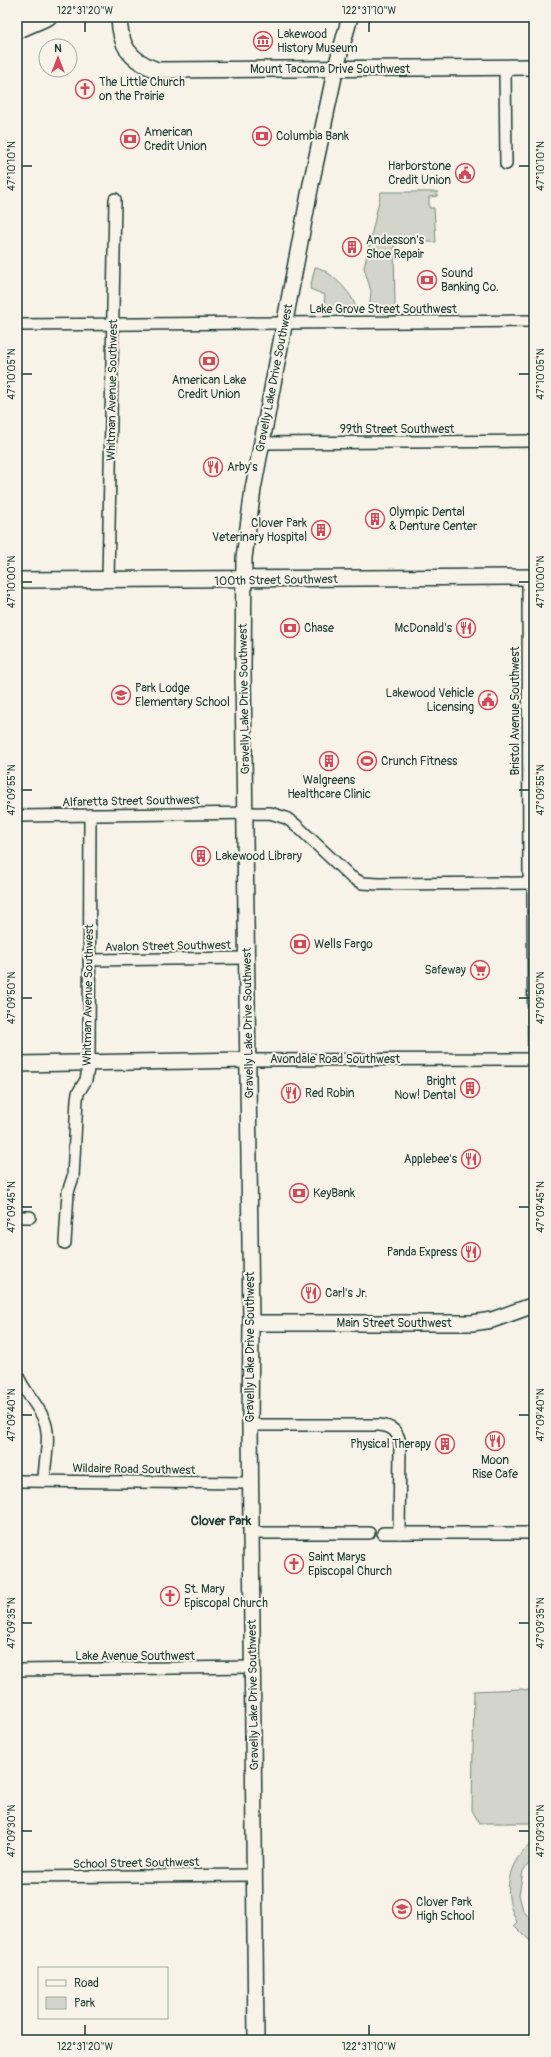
<svg xmlns="http://www.w3.org/2000/svg" width="551" height="2057" font-family="Pangolin,sans-serif">
<style>
.green{fill:#d3d5ca;stroke:#79897f}
.lines{fill:none;stroke-linecap:round;stroke-linejoin:round}
.street-casing{stroke:#1f3d34;stroke-width:14}
.secondary-casing{stroke:#1f3d34;stroke-width:18}
.street{stroke:#f7f3e8;stroke-width:11}
.secondary{stroke:#f7f3e8;stroke-width:15}
.ticks{fill:none;stroke:#1f3d34;stroke-width:1.5}
.labels{text-anchor:middle;stroke-width:4;stroke-linejoin:round;paint-order:stroke}
.poi-label{font-size:12px;fill:#1f3d34;stroke:#f7f3e8;text-anchor:start}
.street-label{font-size:12px;fill:#1f3d34;stroke:#f7f3e8}
.neighbourhood-label{font-size:13px;font-weight:bold;fill:#1f3d34;stroke:#f7f3e8}
.neatline{fill:none;stroke:#1f3d34;stroke-width:1.5}
.ticks-label{font-size:10px;text-anchor:middle;fill:#1f3d34}
</style>
<rect width="100%" height="100%" fill="#f7f3e8"/>
<filter id="ink" filterUnits="userSpaceOnUse"><feTurbulence type="fractalNoise" baseFrequency=".025" numOctaves="2"/><feDisplacementMap in="SourceGraphic" scale="8" xChannelSelector="R" yChannelSelector="G"/><feConvolveMatrix kernelMatrix="1 2 1 2 8 2 1 2 1" color-interpolation-filters="sRGB"/></filter>
<g filter="url(#ink)">
<!-- green -->
<g class="green">
<path d="M381,192H438L437,196L429,197V208H434L436,242H394L395,307L393,314L369,312L371,291L364,268Z"/>
<path d="M315,267C326,267 355,295 355,307L324,306L325,295L310,289Z"/>
<path d="M522,1689L534,1692V1823H479L472,1810L474,1691Z"/>
<path d="M534,1842V1857L523,1871L519,1895L523,1910L534,1924V1945L514,1925L517,1922C502,1895 506,1860 534,1842Z"/>
</g>
<g class="lines">
<!-- street casing -->
<g class="street-casing">
<g id="street">
<path d="M505,68L506,164"/>
<path d="M17,325L534,321"/>
<path d="M261,443L534,441"/>
<path d="M528,577L529,875L533,883L534,1060"/>
<path d="M108,581L115,199"/>
<path d="M17,816L270,813L286,818L296,825L351,877L362,883L379,884L534,883"/>
<path d="M89,960L247,958"/>
<path d="M248,1060L534,1059"/>
<path d="M17,1217H30"/>
<path d="M65,1243L68,1192L73,1177L77,1099L78,1093L86,1080L89,1063L90,815"/>
<path d="M17,1374C23,1391 39,1405 45,1422C51,1440 44,1462 44,1481"/>
<path d="M250,1425H379C392,1426 399,1432 400,1445L399,1533"/>
<path d="M17,1481L251,1483"/>
<path d="M252,1533H369"/>
<path d="M383,1533H534"/>
<path d="M17,1670L253,1667"/>
<path d="M17,1877L255,1875"/>
</g>
</g>
<!-- secondary casing -->
<g class="secondary-casing">
<g id="secondary">
<path d="M119,17C120,46 129,60 157,70L534,67"/>
<path d="M17,31L49,17"/>
<path d="M17,580L534,577"/>
<path d="M17,1064L248,1060"/>
<path d="M251,1323H472L492,1320L534,1305"/>
<path d="M256,2040L250,1425L251,1323L243,671L244,558L253,489L311,184L336,67L350,17"/>
</g>
</g>
<!-- street -->
<use href="#street" class="street"/>
<!-- secondary -->
<use href="#secondary" class="secondary"/>
</g>
</g>
<!-- ticks -->
<path class="ticks" d="M85,22V32M369,22V32M22,166H32M519,166H529M22,374H32M519,374H529M22,582H32M519,582H529M22,790H32M519,790H529M22,998H32M519,998H529M22,1207H32M519,1207H529M22,1415H32M519,1415H529M22,1623H32M519,1623H529M22,1831H32M519,1831H529M85,2025V2035M369,2025V2035"/>
<!-- icons -->
<defs>
<g id="museum-ring" transform="scale(1)"><circle r="9.5" fill="#f7f3e8" stroke="#d1495b" stroke-width="1.5"/><path d="M0-6L6-3V-2H-6V-3ZM-5-1h2V3h-2ZM-1-1h2V3h-2ZM3-1h2V3H3ZM-6 4H6V6H-6Z" fill="#d1495b"/></g>
<g id="church-ring" transform="scale(1)"><circle r="9.5" fill="#f7f3e8" stroke="#d1495b" stroke-width="1.5"/><path d="M-1.2-6h2.4v3.5h3.3v2.4h-3.3V6h-2.4V-.1h-3.3v-2.4h3.3Z" fill="#d1495b"/></g>
<g id="bank-ring" transform="scale(1)"><circle r="9.5" fill="#f7f3e8" stroke="#d1495b" stroke-width="1.5"/><path d="M-6-4H6V4H-6ZM0-2.3a2.3 2.3 0 1 0 0 4.6a2.3 2.3 0 1 0 0-4.6Z" fill="#d1495b"/></g>
<g id="civic-ring" transform="scale(1)"><circle r="9.5" fill="#f7f3e8" stroke="#d1495b" stroke-width="1.5"/><path d="M-.6-6.5H3V-4.5H.6V-3L4-1V1h2V6H-6V1h2V-1L-.6-3ZM-1.2 2.5V6h2.4V2.5Z" fill="#d1495b"/></g>
<g id="building-ring" transform="scale(1)"><circle r="9.5" fill="#f7f3e8" stroke="#d1495b" stroke-width="1.5"/><path d="M-4-6H4V6H1V3H-1V6H-4ZM-2.5-4.3h1.7v1.8h-1.7ZM.8-4.3h1.7v1.8H.8ZM-2.5-1h1.7V.8h-1.7ZM.8-1h1.7V.8H.8Z" fill="#d1495b"/></g>
<g id="restaurant-ring" transform="scale(1)"><circle r="9.5" fill="#f7f3e8" stroke="#d1495b" stroke-width="1.5"/><path d="M-5-6h1v4h1v-4h1v4h1v-4h1v5L-1.5 .5V6h-2V.5L-5-1ZM5-6V6H3V1.5H1.5Q1.5-4 5-6Z" fill="#d1495b"/></g>
<g id="school-ring" transform="scale(1)"><circle r="9.5" fill="#f7f3e8" stroke="#d1495b" stroke-width="1.5"/><path d="M0-5L7-2L0 1L-7-2ZM-4 1L0 2.5L4 1V4Q0 6-4 4Z" fill="#d1495b"/></g>
<g id="stadium-ring" transform="scale(1)"><circle r="9.5" fill="#f7f3e8" stroke="#d1495b" stroke-width="1.5"/><path d="M0-5a6.5 5 0 1 0 0 10a6.5 5 0 1 0 0-10ZM-3.5-1.8h7v3.6h-7Z" fill="#d1495b"/></g>
<g id="supermarket-ring" transform="scale(1)"><circle r="9.5" fill="#f7f3e8" stroke="#d1495b" stroke-width="1.5"/><path d="M-6-5.5h2.5l.6 2H6L4.5 2H-2.5L-4.4-4H-6ZM-1.5 3.2a1.3 1.3 0 1 0 .1 0ZM3 3.2a1.3 1.3 0 1 0 .1 0Z" fill="#d1495b"/></g>
</defs>
<g fill-rule="evenodd">
<use href="#museum-ring" x="263" y="41"/>
<use href="#church-ring" x="85" y="89"/>
<use href="#bank-ring" x="262" y="136"/>
<use href="#bank-ring" x="130" y="139"/>
<use href="#civic-ring" x="465" y="173"/>
<use href="#building-ring" x="352" y="247"/>
<use href="#bank-ring" x="427" y="280"/>
<use href="#bank-ring" x="209" y="361"/>
<use href="#restaurant-ring" x="213" y="467"/>
<use href="#building-ring" x="375" y="519"/>
<use href="#building-ring" x="321" y="530"/>
<use href="#bank-ring" x="290" y="628"/>
<use href="#restaurant-ring" x="466" y="628"/>
<use href="#school-ring" x="121" y="695"/>
<use href="#civic-ring" x="488" y="700"/>
<use href="#building-ring" x="329" y="761"/>
<use href="#stadium-ring" x="367" y="761"/>
<use href="#building-ring" x="201" y="856"/>
<use href="#bank-ring" x="300" y="944"/>
<use href="#supermarket-ring" x="480" y="970"/>
<use href="#building-ring" x="470" y="1088"/>
<use href="#restaurant-ring" x="291" y="1093"/>
<use href="#restaurant-ring" x="471" y="1159"/>
<use href="#bank-ring" x="299" y="1193"/>
<use href="#restaurant-ring" x="471" y="1252"/>
<use href="#restaurant-ring" x="311" y="1293"/>
<use href="#restaurant-ring" x="495" y="1441"/>
<use href="#building-ring" x="445" y="1444"/>
<use href="#church-ring" x="294" y="1564"/>
<use href="#church-ring" x="170" y="1596"/>
<use href="#school-ring" x="402" y="1909"/>
</g>
<g class="labels">
<!-- poi labels -->
<g class="poi-label">
<text x="277" y="38">Lakewood<tspan x="277" dy="14">History Museum</tspan></text>
<text x="99" y="86">The Little Church<tspan x="99" dy="14">on the Prairie</tspan></text>
<text x="144" y="136">American<tspan x="144" dy="14">Credit Union</tspan></text>
<text x="276" y="140">Columbia Bank</text>
<text x="451" y="170" text-anchor="end">Harborstone<tspan x="451" dy="14">Credit Union</tspan></text>
<text x="366" y="244">Andesson's<tspan x="366" dy="14">Shoe Repair</tspan></text>
<text x="441" y="277">Sound<tspan x="441" dy="14">Banking Co.</tspan></text>
<text x="209" y="384" text-anchor="middle">American Lake<tspan x="209" dy="14">Credit Union</tspan></text>
<text x="227" y="471">Arby's</text>
<text x="389" y="516">Olympic Dental<tspan x="389" dy="14">&amp; Denture Center</tspan></text>
<text x="307" y="527" text-anchor="end">Clover Park<tspan x="307" dy="14">Veterinary Hospital</tspan></text>
<text x="304" y="632">Chase</text>
<text x="452" y="632" text-anchor="end">McDonald's</text>
<text x="135" y="692">Park Lodge<tspan x="135" dy="14">Elementary School</tspan></text>
<text x="474" y="697" text-anchor="end">Lakewood Vehicle<tspan x="474" dy="14">Licensing</tspan></text>
<text x="381" y="765">Crunch Fitness</text>
<text x="329" y="784" text-anchor="middle">Walgreens<tspan x="329" dy="14">Healthcare Clinic</tspan></text>
<text x="215" y="860">Lakewood Library</text>
<text x="314" y="948">Wells Fargo</text>
<text x="466" y="974" text-anchor="end">Safeway</text>
<text x="456" y="1085" text-anchor="end">Bright<tspan x="456" dy="14">Now! Dental</tspan></text>
<text x="305" y="1097">Red Robin</text>
<text x="457" y="1163" text-anchor="end">Applebee's</text>
<text x="313" y="1197">KeyBank</text>
<text x="457" y="1256" text-anchor="end">Panda Express</text>
<text x="325" y="1297">Carl's Jr.</text>
<text x="431" y="1448" text-anchor="end">Physical Therapy</text>
<text x="495" y="1464" text-anchor="middle">Moon<tspan x="495" dy="14">Rise Cafe</tspan></text>
<text x="308" y="1561">Saint Marys<tspan x="308" dy="14">Episcopal Church</tspan></text>
<text x="184" y="1593">St. Mary<tspan x="184" dy="14">Episcopal Church</tspan></text>
<text x="416" y="1906">Clover Park<tspan x="416" dy="14">High School</tspan></text>
</g>
<!-- street labels -->
<g class="street-label">
<text x="330" y="73">Mount Tacoma Drive Southwest</text>
<text x="383" y="313">Lake Grove Street Southwest</text>
<text transform="translate(274 378) rotate(-79)" y="4">Gravelly Lake Drive Southwest</text>
<text transform="translate(112 390) rotate(-89)" y="4">Whitman Avenue Southwest</text>
<text x="397" y="433">99th Street Southwest</text>
<text transform="translate(276 580) rotate(-1)" y="4">100th Street Southwest</text>
<text transform="translate(244 699) rotate(-91)" y="4">Gravelly Lake Drive Southwest</text>
<text transform="translate(515 711) rotate(-90)" y="4">Bristol Avenue Southwest</text>
<text transform="translate(131 801) rotate(-1)" y="4">Alfaretta Street Southwest</text>
<text transform="translate(168 946) rotate(-1)" y="4">Avalon Street Southwest</text>
<text transform="translate(88 995) rotate(-89)" y="4">Whitman Avenue Southwest</text>
<text transform="translate(248 1023) rotate(-91)" y="4">Gravelly Lake Drive Southwest</text>
<text x="335" y="1063">Avondale Road Southwest</text>
<text x="394" y="1327">Main Street Southwest</text>
<text transform="translate(250 1347) rotate(-90)" y="4">Gravelly Lake Drive Southwest</text>
<text transform="translate(134 1469) rotate(1)" y="4">Wildaire Road Southwest</text>
<text x="135" y="1660">Lake Avenue Southwest</text>
<text transform="translate(253 1695) rotate(-91)" y="4">Gravelly Lake Drive Southwest</text>
<text transform="translate(136 1863) rotate(-1)" y="4">School Street Southwest</text>
</g>
<!-- neighbourhood labels -->
<g class="neighbourhood-label">
<text x="221" y="1525">Clover Park</text>
</g>
</g>
<!-- margin -->
<rect width="551" height="2057" fill="none" stroke="#f7f3e8" stroke-width="44"/>
<!-- legend -->
<rect x="38" y="1967" width="130" height="52" fill="#f7f3e8" stroke="#a1aaa0"/>
<rect x="46" y="1980" width="20" height="6" fill="#f7f3e8" stroke="#a1aaa0"/>
<text x="74" y="1987" font-size="12" fill="#1f3d34">Road</text>
<rect x="46" y="1997" width="20" height="12" fill="#d3d5ca" stroke="#a1aaa0"/>
<text x="74" y="2007" font-size="12" fill="#1f3d34">Park</text>
<!-- north arrow -->
<g transform="translate(58 58)"><circle r="19" fill="#f7f3e8" stroke="#a1aaa0"/>
<path d="M0-3L7 15L0 10L-7 15Z" fill="#d1495b"/>
<text y="-6" font-size="11" font-weight="bold" text-anchor="middle" fill="#1f3d34">N</text>
</g>
<rect x="22" y="22" width="507" height="2013" class="neatline"/>
<g class="ticks-label">
<text x="85" y="14">122°31'20"W</text>
<text x="369" y="14">122°31'10"W</text>
<text transform="translate(11 166) rotate(-90)" y="4">47°10'10"N</text>
<text transform="translate(540 166) rotate(-90)" y="4">47°10'10"N</text>
<text transform="translate(11 374) rotate(-90)" y="4">47°10'05"N</text>
<text transform="translate(540 374) rotate(-90)" y="4">47°10'05"N</text>
<text transform="translate(11 582) rotate(-90)" y="4">47°10'00"N</text>
<text transform="translate(540 582) rotate(-90)" y="4">47°10'00"N</text>
<text transform="translate(11 790) rotate(-90)" y="4">47°09'55"N</text>
<text transform="translate(540 790) rotate(-90)" y="4">47°09'55"N</text>
<text transform="translate(11 998) rotate(-90)" y="4">47°09'50"N</text>
<text transform="translate(540 998) rotate(-90)" y="4">47°09'50"N</text>
<text transform="translate(11 1207) rotate(-90)" y="4">47°09'45"N</text>
<text transform="translate(540 1207) rotate(-90)" y="4">47°09'45"N</text>
<text transform="translate(11 1415) rotate(-90)" y="4">47°09'40"N</text>
<text transform="translate(540 1415) rotate(-90)" y="4">47°09'40"N</text>
<text transform="translate(11 1623) rotate(-90)" y="4">47°09'35"N</text>
<text transform="translate(540 1623) rotate(-90)" y="4">47°09'35"N</text>
<text transform="translate(11 1831) rotate(-90)" y="4">47°09'30"N</text>
<text transform="translate(540 1831) rotate(-90)" y="4">47°09'30"N</text>
<text x="85" y="2050">122°31'20"W</text>
<text x="369" y="2050">122°31'10"W</text>
</g>
</svg>
